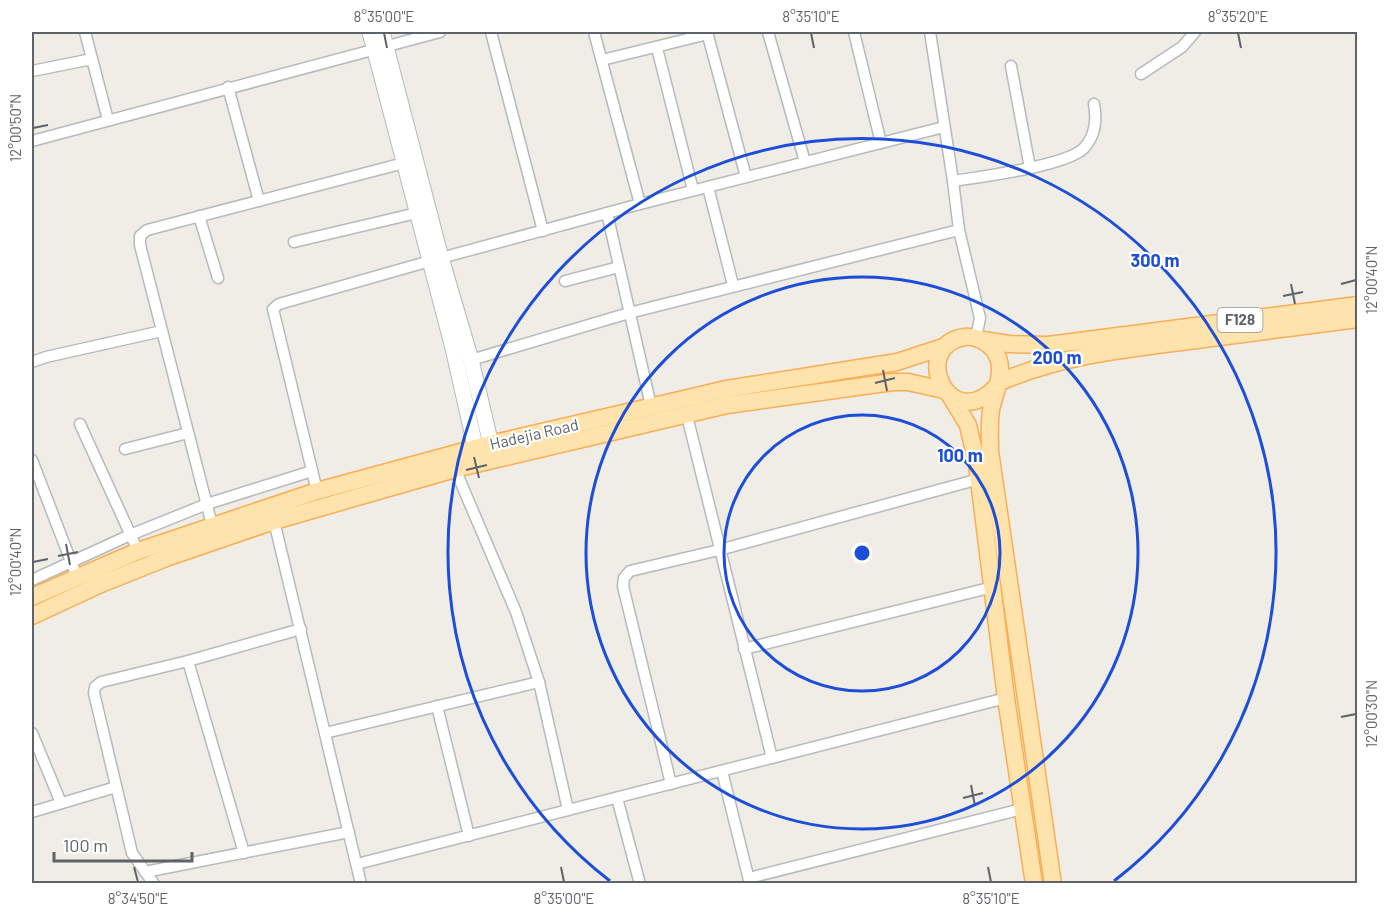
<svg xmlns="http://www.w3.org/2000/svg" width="1389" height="915" font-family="Barlow,sans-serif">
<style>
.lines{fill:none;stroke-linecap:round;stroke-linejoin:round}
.street-casing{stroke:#b6babd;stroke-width:13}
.secondary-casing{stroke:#b4babe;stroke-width:17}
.primary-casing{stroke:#f9ae56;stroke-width:19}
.street{stroke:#fff;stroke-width:10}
.secondary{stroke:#fff;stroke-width:15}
.primary{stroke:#ffe3ac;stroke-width:16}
.ticks{fill:none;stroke:#5d6367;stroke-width:2}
.ring{fill:none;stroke:#1d4ed8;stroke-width:3}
.labels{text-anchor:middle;stroke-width:4.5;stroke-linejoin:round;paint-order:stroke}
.shield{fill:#fff;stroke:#8e9295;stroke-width:1.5}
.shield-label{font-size:15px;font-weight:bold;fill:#5d6367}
.street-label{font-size:16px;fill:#5d6367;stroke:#fff}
.centre{fill:#1d4ed8;stroke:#fff;stroke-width:3}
.ring-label{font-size:18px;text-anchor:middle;font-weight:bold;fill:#1d4ed8;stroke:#fff;stroke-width:4.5;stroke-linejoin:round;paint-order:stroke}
.neatline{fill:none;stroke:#5d6367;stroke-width:2}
.ticks-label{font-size:15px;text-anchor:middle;fill:#5d6367}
</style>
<rect width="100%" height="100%" fill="#f0ece6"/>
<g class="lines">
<!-- street casing -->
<g class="street-casing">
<g id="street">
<path d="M85,32L108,120"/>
<path d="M491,32L543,231"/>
<path d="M594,32L640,204"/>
<path d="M707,32L746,177"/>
<path d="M768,32L805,162"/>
<path d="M854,32L881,143"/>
<path d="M930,32L953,181L959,230L980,318L976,338"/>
<path d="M657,48L693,190"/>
<path d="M602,60L708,34"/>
<path d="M1011,66L1030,168"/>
<path d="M32,71L92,59"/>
<path d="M1141,74L1182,47L1195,32"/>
<path d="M228,87L259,201"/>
<path d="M32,141L440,32"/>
<path d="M953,181C980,177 1067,166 1084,148C1096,135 1097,120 1094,104"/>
<path d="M708,187L733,285"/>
<path d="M607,213L651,406"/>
<path d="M199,216L218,278"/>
<path d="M294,242L417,213"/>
<path d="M441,258L640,204L944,127"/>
<path d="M565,281L619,267"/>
<path d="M471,360L629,313L959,230"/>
<path d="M32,362L46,357L162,331"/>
<path d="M687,416L772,758"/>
<path d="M80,424L138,551"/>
<path d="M125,449L188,433"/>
<path d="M32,460L77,577"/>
<path d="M455,469L516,612L539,682L568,810"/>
<path d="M317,491L273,309L279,304L430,261"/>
<path d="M274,521L361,884"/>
<path d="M212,525L140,245V236L147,230L404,163"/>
<path d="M32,580L130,535L207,504L312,471"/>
<path d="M744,649L993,587"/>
<path d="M188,661L244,853"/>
<path d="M437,706L469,836"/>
<path d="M32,733L61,803"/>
<path d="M325,733L539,682"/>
<path d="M722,771L750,884"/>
<path d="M671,784L623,586L624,578L630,571L719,550L979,479"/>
<path d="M617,798L640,884"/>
<path d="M32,812L116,787"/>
<path d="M357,864L1006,698"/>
<path d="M145,872L349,832"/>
<path d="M749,878L1022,809"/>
<path d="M154,884L132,853L94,693L95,687L101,682L188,661L301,629"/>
</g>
</g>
<!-- secondary casing -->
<g class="secondary-casing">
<g id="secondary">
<path d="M370,32L453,348L478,459"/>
<path d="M382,32L441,258L471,360L493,453"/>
</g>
</g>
<!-- primary casing -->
<g class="primary-casing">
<g id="primary">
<path d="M983,340L1009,344L1048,345L1358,305"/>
<path d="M998,383C1058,356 1124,349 1189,341C1245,334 1301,326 1358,319"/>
<path d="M996,387C948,437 909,345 965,337C975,336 986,341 993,349C1008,367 995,390 991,410C989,424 990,438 990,451L1053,884"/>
<path d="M951,397L968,425L977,464L1006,698L1034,884"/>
<path d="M32,597L138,551L317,491L490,444L675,401L726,389L897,362L946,346"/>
<path d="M32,616L101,584L166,558L274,521L455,469L727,405L893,382H908L944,390"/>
</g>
</g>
<!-- street -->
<use href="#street" class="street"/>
<!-- secondary -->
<use href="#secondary" class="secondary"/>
<!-- primary -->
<use href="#primary" class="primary"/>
</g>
<!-- ticks -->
<path class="ticks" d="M384,33L387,48M811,33L814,48M1238,33L1241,48M33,128L48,125M1291,284L1295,304M1341,284L1356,280M1283,296L1303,292M883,370L887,391M875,383L895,378M474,457L479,478M466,470L487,465M66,544L70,565M58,556L78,552M33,562L48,559M1341,717L1356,714M971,785L975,806M963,798L983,793M134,867L138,882M561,867L564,882M988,867L991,882"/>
<!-- distance rings -->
<g class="ring">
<circle cx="862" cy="553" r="138"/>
<circle cx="862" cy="553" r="276"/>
<path d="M610 881A414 414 0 1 1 1114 881"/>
</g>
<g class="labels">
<!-- shield labels -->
<rect class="shield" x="1217.5" y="308" width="45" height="24" rx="4.5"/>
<g class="shield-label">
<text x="1240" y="325">F128</text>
</g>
<!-- street labels -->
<g class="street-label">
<text transform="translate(534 434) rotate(-13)" y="6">Hadejia Road</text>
</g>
</g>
<circle cx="862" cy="553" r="9" class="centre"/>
<g class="ring-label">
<text x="1155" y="267">300 m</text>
<text x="1057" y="364">200 m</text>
<text x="960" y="462">100 m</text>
</g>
<!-- border -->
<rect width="1389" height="915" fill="none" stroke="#ffffff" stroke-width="66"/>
<!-- scale -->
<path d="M54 852v9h138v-9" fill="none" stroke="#5d6367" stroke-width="3"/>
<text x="63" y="852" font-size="18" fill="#5d6367" stroke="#ffffff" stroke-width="4.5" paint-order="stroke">100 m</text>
<rect x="33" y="33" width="1323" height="849" class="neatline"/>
<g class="ticks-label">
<text x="384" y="22">8°35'00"E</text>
<text x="811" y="22">8°35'10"E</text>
<text x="1238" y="22">8°35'20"E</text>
<text transform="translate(16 128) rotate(-90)" y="5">12°00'50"N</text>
<text transform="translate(1372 280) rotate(-90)" y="5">12°00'40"N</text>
<text transform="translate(16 562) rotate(-90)" y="5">12°00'40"N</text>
<text transform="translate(1372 714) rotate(-90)" y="5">12°00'30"N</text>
<text x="138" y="904">8°34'50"E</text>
<text x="564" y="904">8°35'00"E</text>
<text x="991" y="904">8°35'10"E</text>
</g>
</svg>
